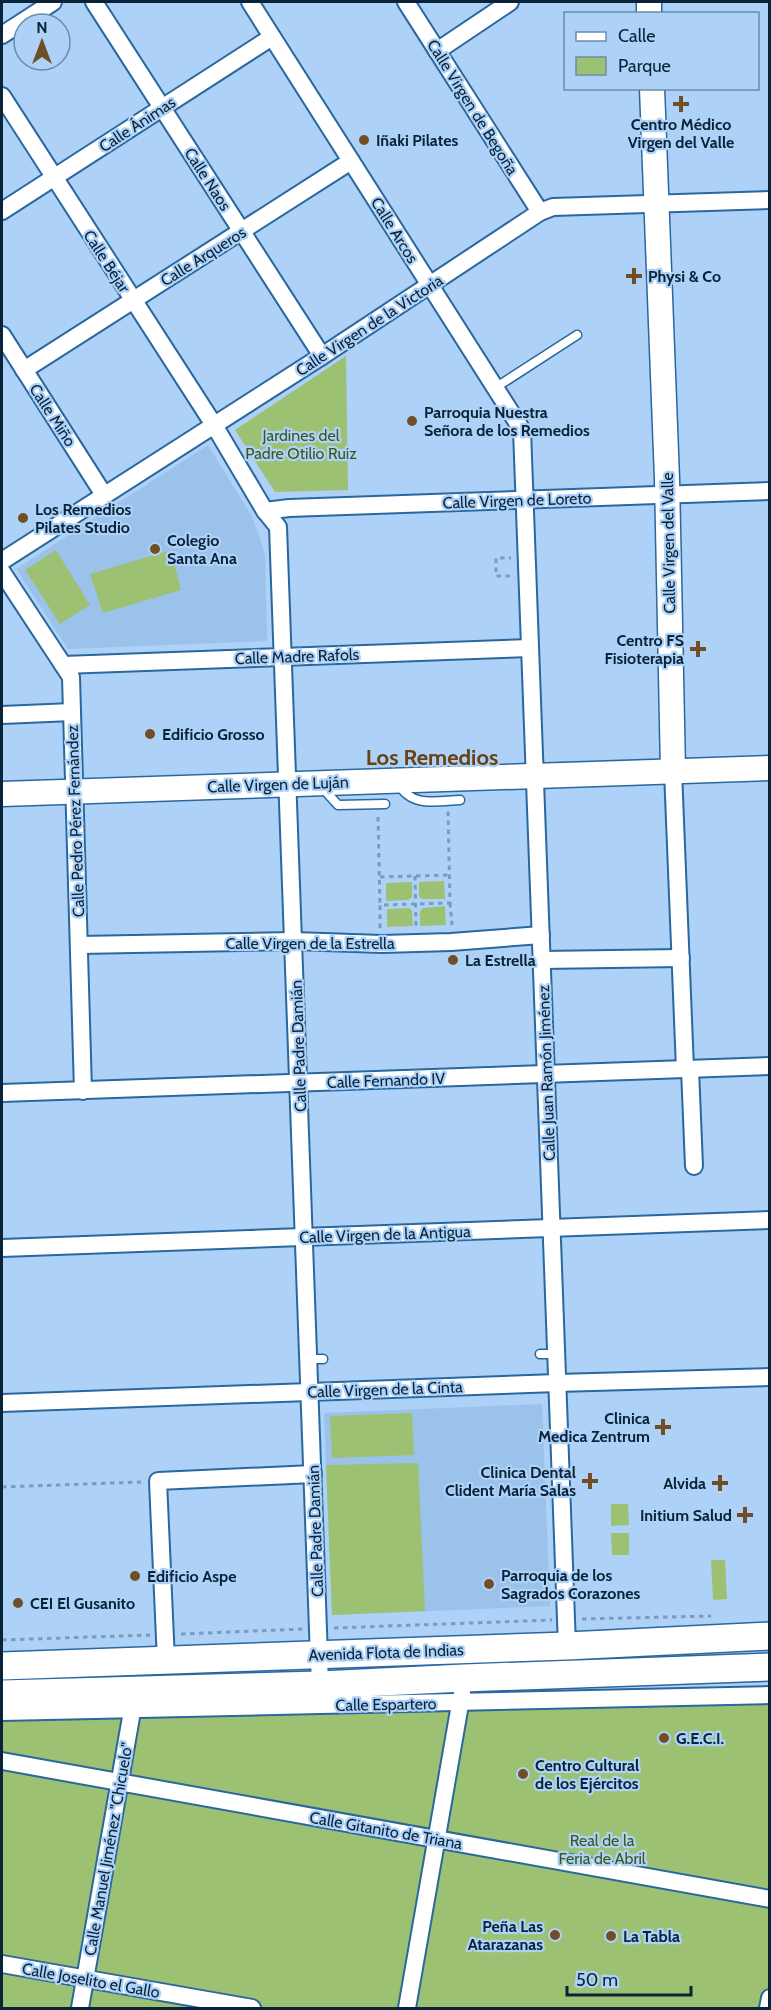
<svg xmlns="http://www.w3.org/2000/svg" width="771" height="2010" font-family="Cabin,sans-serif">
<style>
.built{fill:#9bc2ea}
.green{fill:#9dc173}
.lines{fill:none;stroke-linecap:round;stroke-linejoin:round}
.lane-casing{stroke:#2a679e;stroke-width:11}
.street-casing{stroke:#2a679e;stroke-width:20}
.secondary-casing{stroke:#2a679e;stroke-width:27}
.primary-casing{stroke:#2a679e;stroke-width:30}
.path{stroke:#7a9bbb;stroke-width:3;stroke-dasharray:4.5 4.5;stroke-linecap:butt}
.lane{stroke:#fff;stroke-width:8}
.street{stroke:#fff;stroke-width:16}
.secondary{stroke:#fff;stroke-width:24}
.primary{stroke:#fff;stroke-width:27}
.poi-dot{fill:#704f26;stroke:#aed2f7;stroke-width:2}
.labels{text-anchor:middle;stroke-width:4.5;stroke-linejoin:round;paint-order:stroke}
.street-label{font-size:16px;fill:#09233a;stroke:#aed2f7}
.poi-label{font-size:16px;font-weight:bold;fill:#09233a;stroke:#aed2f7;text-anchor:start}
.park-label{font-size:16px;fill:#3d5719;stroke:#aed2f7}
.district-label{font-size:22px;font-weight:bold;fill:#684313;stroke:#aed2f7}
</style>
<rect width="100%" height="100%" fill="#aed2f7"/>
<!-- built -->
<g class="built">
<path d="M208,445L251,515L259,535L265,555L267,641L68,649L16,569Z"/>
<path d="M542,1404L550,1606L332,1615L324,1413Z"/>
</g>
<!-- green -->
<g class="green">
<path d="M346,356L348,490L275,492L235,430Z"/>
<path d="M56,550L90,605L60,624L25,570Z"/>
<path d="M171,550L181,590L103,613L90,574Z"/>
<path d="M444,881L445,899H423L419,897V882Z"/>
<path d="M412,882V897L408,900L386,901V883Z"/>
<path d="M445,906L446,925L420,926V911L423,908Z"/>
<path d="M409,908L412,911L413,926L387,927V909Z"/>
<path d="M412,1413L414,1455L332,1458L330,1416Z"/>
<path d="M418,1463L425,1611L332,1615L326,1465Z"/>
<path d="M611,1504H628L629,1525L611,1526Z"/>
<path d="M611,1533H629V1555H612Z"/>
<path d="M711,1560H725L727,1599L713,1600Z"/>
<path d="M769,1686V2008H2V1706Z"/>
</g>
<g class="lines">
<!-- lane casing -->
<g class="lane-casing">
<g id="lane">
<path d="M495,388L577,335"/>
<path d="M398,783C411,808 436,801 460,800"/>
<path d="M323,785L328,794L338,805L385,804"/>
<path d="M540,1354H556"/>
<path d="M309,1359H323"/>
</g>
</g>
<!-- street casing -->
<g class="street-casing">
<g id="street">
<path d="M94,2L322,356"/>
<path d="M250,2L522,430L567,1646"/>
<path d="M406,2L540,212"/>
<path d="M2,35L53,2"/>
<path d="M437,51L510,2"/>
<path d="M2,96L214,425L265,511L278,527L320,1685"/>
<path d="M2,211L272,37"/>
<path d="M2,335L104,495"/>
<path d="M24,370L351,161"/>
<path d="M265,511L289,508L770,491"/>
<path d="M2,561L322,356L540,212L553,207L770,200"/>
<path d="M2,572L71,677L83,1091"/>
<path d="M63,665L530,648"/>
<path d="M2,715L72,712"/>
<path d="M673,771L685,1069"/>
<path d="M79,945L294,941L382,944L451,942L541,935"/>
<path d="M542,960L681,958"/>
<path d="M690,1069L694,1166"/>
<path d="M2,1093L770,1066"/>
<path d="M2,1248L770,1220"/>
<path d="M2,1403L557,1383L770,1377"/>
<path d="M166,1661L158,1481L313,1474"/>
<path d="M2,1712L770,1695"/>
<path d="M2,1761L770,1899"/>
<path d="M2,1964L252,2008"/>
<path d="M80,2008L134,1700"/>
<path d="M407,2008L462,1693"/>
<path d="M768,2008L770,1998"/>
</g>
</g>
<!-- secondary casing -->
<g class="secondary-casing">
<g id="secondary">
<path d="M649,2V14"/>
<path d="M652,88L667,479L673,771"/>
<path d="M2,794L770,768"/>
</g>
</g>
<!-- primary casing -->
<g class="primary-casing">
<g id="primary">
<path d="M2,1666L567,1646L770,1636"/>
<path d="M2,1694L320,1685L464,1678L770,1667"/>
</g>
</g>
<!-- path -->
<g class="path">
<path d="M510,576H496V558H511"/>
<path d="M378,817L380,905"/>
<path d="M415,876L416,928"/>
<path d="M380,877L450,875"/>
<path d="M450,903L452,925"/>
<path d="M380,928V905L450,903L448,811"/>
<path d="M2,1487L141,1482"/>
<path d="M582,1619L711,1616"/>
<path d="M334,1628L552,1620"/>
<path d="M181,1634L303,1629"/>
<path d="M2,1640L150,1635"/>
</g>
<!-- lane -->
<use href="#lane" class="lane"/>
<!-- street -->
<use href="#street" class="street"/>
<!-- secondary -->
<use href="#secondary" class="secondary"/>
<!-- primary -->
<use href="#primary" class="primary"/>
</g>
<!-- markers -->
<g class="poi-dot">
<path d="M678 95h6v6h6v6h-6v6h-6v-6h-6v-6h6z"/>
<circle cx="364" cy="140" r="6"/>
<path d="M631 267h6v6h6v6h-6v6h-6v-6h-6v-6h6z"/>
<circle cx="412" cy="421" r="6"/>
<circle cx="23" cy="518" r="6"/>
<circle cx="155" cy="549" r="6"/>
<path d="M695 640h6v6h6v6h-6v6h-6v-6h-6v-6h6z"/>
<circle cx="150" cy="734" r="6"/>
<circle cx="453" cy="960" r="6"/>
<path d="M660 1418h6v6h6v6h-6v6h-6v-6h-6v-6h6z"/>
<path d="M587 1472h6v6h6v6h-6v6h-6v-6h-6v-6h6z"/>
<path d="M717 1474h6v6h6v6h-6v6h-6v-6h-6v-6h6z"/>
<path d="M742 1506h6v6h6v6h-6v6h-6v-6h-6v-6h6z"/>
<circle cx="135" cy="1576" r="6"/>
<circle cx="489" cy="1584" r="6"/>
<circle cx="18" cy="1603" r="6"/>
<circle cx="664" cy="1738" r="6"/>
<circle cx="523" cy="1774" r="6"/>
<circle cx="555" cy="1935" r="6"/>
<circle cx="611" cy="1936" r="6"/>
</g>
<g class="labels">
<!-- street labels -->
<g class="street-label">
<text transform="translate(473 107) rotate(58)" y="6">Calle Virgen de Begoña</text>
<text transform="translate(137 124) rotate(-33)" y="6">Calle Ánimas</text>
<text transform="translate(208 179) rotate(57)" y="6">Calle Naos</text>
<text transform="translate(395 230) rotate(58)" y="6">Calle Arcos</text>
<text transform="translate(203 256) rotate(-32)" y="6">Calle Arqueros</text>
<text transform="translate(107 261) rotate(57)" y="6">Calle Béjar</text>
<text transform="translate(369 325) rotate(-33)" y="6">Calle Virgen de la Victoria</text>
<text transform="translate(53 415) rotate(57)" y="6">Calle Miño</text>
<text transform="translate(517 500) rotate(-2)" y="6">Calle Virgen de Loreto</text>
<text transform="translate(668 543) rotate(-91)" y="6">Calle Virgen del Valle</text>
<text transform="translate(297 656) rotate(-2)" y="6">Calle Madre Rafols</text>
<text transform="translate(278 784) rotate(-2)" y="6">Calle Virgen de Luján</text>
<text transform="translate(75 821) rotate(-92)" y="6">Calle Pedro Pérez Fernández</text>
<text x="310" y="949">Calle Virgen de la Estrella</text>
<text transform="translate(298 1046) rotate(-92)" y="6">Calle Padre Damián</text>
<text transform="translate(546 1073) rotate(-92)" y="6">Calle Juan Ramón Jiménez</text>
<text transform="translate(386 1080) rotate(-2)" y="6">Calle Fernando IV</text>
<text transform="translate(385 1234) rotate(-2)" y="6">Calle Virgen de la Antigua</text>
<text transform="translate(385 1389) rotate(-2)" y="6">Calle Virgen de la Cinta</text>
<text transform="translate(315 1531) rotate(-92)" y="6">Calle Padre Damián</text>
<text transform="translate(386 1652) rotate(-2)" y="6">Avenida Flota de Indias</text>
<text transform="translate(386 1704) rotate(-1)" y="6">Calle Espartero</text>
<text transform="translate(386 1830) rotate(10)" y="6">Calle Gitanito de Triana</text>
<text transform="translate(108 1849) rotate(-80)" y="6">Calle Manuel Jiménez "Chicuelo"</text>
<text transform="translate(91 1980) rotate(10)" y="6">Calle Joselito el Gallo</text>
</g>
<!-- poi labels -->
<g class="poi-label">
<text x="681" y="130" text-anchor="middle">Centro Médico<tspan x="681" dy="18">Virgen del Valle</tspan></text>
<text x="376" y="146">Iñaki Pilates</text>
<text x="648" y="282">Physi &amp; Co</text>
<text x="424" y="418">Parroquia Nuestra<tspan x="424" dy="18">Señora de los Remedios</tspan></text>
<text x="35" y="515">Los Remedios<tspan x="35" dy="18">Pilates Studio</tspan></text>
<text x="167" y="546">Colegio<tspan x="167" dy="18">Santa Ana</tspan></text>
<text x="684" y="646" text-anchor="end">Centro FS<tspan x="684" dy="18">Fisioterapia</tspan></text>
<text x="162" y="740">Edificio Grosso</text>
<text x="465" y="966">La Estrella</text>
<text x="650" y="1424" text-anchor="end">Clinica<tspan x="650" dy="18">Medica Zentrum</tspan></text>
<text x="576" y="1478" text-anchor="end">Clinica Dental<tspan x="576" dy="18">Clident María Salas</tspan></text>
<text x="706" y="1489" text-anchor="end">Alvida</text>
<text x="732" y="1521" text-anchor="end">Initium Salud</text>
<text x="501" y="1581">Parroquia de los<tspan x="501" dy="18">Sagrados Corazones</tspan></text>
<text x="147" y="1582">Edificio Aspe</text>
<text x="30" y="1609">CEI El Gusanito</text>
<text x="676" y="1744">G.E.C.I.</text>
<text x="535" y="1771">Centro Cultural<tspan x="535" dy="18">de los Ejércitos</tspan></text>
<text x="543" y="1932" text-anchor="end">Peña Las<tspan x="543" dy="18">Atarazanas</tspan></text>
<text x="623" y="1942">La Tabla</text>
</g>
<!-- park labels -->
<g class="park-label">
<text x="301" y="441">Jardines del<tspan x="301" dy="18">Padre Otilio Ruiz</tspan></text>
<text x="602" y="1846">Real de la<tspan x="602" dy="18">Feria de Abril</tspan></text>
</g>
<!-- district labels -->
<g class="district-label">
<text x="432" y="765">Los Remedios</text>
</g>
</g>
<!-- border -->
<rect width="771" height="2010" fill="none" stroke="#09233a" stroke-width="6"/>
<!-- legend -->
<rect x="564" y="12" width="195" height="78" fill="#aed2f7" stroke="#6c8cab" stroke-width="1.5"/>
<rect x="576" y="32" width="30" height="9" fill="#ffffff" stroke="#6c8cab" stroke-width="1.5"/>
<text x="618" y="42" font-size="18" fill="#09233a">Calle</text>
<rect x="576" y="57" width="30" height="18" fill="#9dc173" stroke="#6c8cab" stroke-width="1.5"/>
<text x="618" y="72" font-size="18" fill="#09233a">Parque</text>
<!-- north arrow -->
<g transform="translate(42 42)"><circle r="28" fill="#aed2f7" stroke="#6c8cab" stroke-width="1.5"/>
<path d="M0-4.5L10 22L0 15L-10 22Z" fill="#704f26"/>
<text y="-9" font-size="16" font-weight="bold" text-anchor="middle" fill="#09233a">N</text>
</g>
<!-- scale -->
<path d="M567 1986v9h124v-9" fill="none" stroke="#09233a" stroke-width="3"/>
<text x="576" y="1986" font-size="18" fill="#09233a" stroke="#aed2f7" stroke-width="4.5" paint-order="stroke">50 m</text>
</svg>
